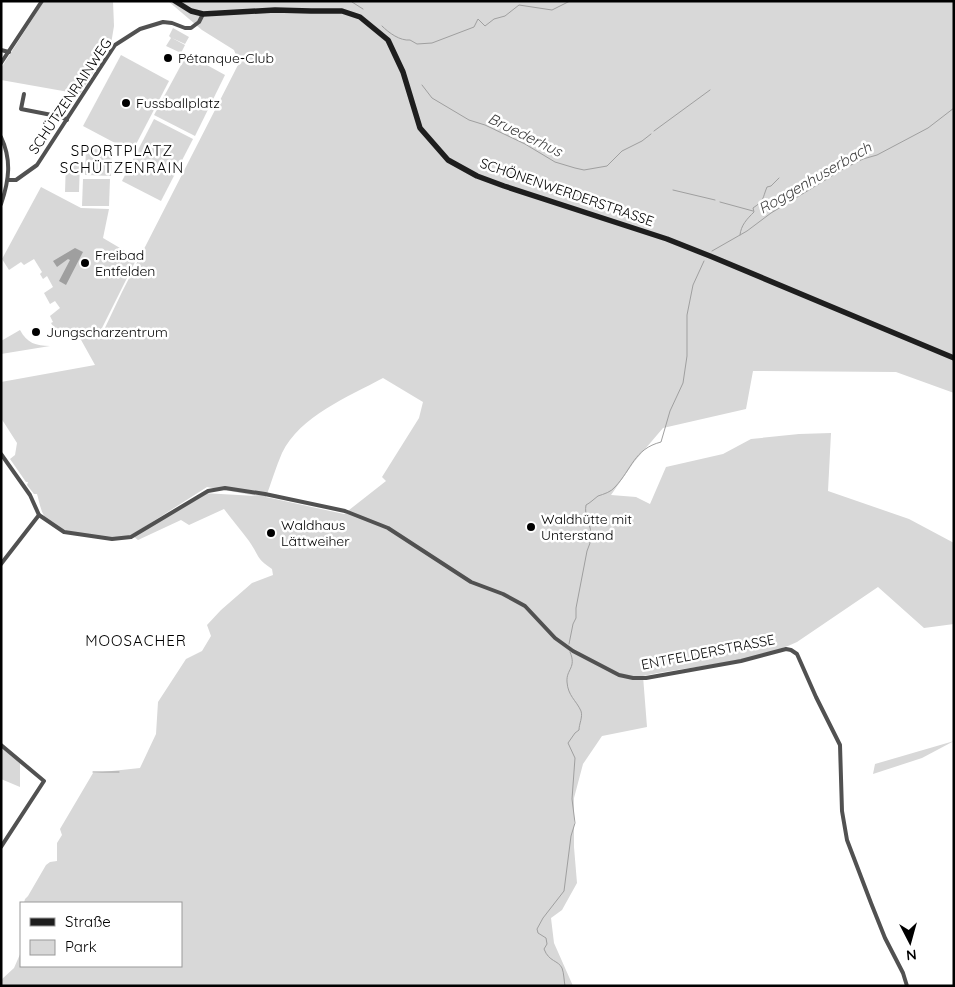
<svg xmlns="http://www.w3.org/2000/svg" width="955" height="987" font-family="Quicksand,sans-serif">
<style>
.green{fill:#d8d8d8;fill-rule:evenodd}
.water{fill:#9f9f9f}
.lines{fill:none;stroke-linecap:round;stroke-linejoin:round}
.stream{stroke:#9f9f9f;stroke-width:1}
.street{stroke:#515151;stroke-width:4}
.secondary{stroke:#1e1e1e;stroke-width:5.5}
.poi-dot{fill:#000;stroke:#fff;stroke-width:2}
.labels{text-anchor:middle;stroke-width:5;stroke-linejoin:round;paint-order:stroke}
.poi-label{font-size:14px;fill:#000;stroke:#fff;text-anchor:start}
.street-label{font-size:14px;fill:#000;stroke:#fff}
.water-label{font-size:15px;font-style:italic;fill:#404040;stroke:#fff}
.neighbourhood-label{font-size:15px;letter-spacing:1px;fill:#000;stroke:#fff}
</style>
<rect width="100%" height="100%" fill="#fff"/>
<!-- green -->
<g class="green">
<path d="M44,1H113L114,26L111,44L80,94L1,80V68Z"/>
<path d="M168,1H954V393L896,372L753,371L746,409L663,428L634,462L611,495L636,497L650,504L666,467L723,454L751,439L799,434L831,433L828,491L909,519L954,543V624L924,628L878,587L797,642C750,664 694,665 643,676L647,727L602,736L583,764L574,798V847L577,883L562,910L551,918L554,943L573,986H1V980L14,968L21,952V966H181V903H24L25,899L28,896L46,865L50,862L57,861V843L62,835L60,829L93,773L140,768L156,734L158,702L186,659L202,651L211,636L207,625L221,610L252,583L273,575L272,569C256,559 259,555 249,541C241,530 232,520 224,509L189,525L181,520L138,540L133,536L203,493L258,496L207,487L127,538C106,540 65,537 49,522C41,515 40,504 37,494H34L27,485L28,482H26L10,459L15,455L17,443L1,418V382L95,365L80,338L102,334L122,292L239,63L234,50L202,30ZM383,378L423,402L419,418L382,477L386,481L344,514L266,497C271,483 276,467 282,453C300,416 348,397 383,378Z"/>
<path d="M173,28L189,37L185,44L172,38L185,45L181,53L166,46L171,38L169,36Z"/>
<path d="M187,54L225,75L195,136L154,115Z"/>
<path d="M121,55L169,81L132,152L83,126Z"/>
<path d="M154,119L193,139L161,201L122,181Z"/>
<path d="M86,148L112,149L111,176L85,175Z"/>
<path d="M66,162H80L79,192H65Z"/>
<path d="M83,179H110L109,206H82Z"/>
<path d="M41,187L81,208L109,209L103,238L137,258L100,332L61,339L51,323L53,322L50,316L60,308L55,301L50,304L44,293L53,287L47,276L43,279L40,274L42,272L34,259L24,265L21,262L9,270L2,259Z"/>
<path d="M20,330C27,343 36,346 50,346L1,354V341Z"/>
<path d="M954,741L922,758L873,774L875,764Z"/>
<path d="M1,747L20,763V787L1,779Z"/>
</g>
<!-- water -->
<path class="water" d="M75,248L83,252L66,285L59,281L70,260L68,259L57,267L53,261Z"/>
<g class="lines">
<!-- stream -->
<g class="stream">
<path d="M352,2L363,9"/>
<path d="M382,26C389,33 400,41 410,40L417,44L432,43L474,27L478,19L485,26L494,19L505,16L519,5L552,10L570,1"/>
<path d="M422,85L432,98L469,120L485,125L525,144L555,162L575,168L584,170L607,166L622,151L642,141L651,134"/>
<path d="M654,131L710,90"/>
<path d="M673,190L715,200"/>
<path d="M720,202L753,211"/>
<path d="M740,235C741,225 747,219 754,212L753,208C765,200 762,199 767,187L771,186L779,178"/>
<path d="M712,251L747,231L771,213L845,168L863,159L877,155L928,128L954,108"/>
<path d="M569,644L573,624L576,618V608L587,551L590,543L589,536L591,533C590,523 584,515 586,505C590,503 594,499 598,496C604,494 611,492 615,487C632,469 634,449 661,442L670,411L683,383L687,356V315L693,285L704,261"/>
<path d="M93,772H119"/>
<path d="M565,986C564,981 564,973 562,968C558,960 549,962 544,949L547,944L546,938L538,933L537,929L543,918L564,891L571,836L575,823L572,799L575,758L568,743L575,733L579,730C579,724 583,717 581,711C576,700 568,696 567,682C566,669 577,668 570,652"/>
</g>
<!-- street -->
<g class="street">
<path d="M1,50L9,52"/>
<path d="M1,63L42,1"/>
<path d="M24,94L21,109L62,117L67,120"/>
<path d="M1,137C12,160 9,181 1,204"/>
<path d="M8,180H16L37,165L115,45L140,29L163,22L172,23L185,28H191L199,22L203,14"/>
<path d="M1,454L30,495L39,515L64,532L112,539L131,537L208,491L225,488L265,494L345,511L388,528L471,582L503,594L525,606L555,638L573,651L619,675L633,678H646L741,661L786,649L791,650L797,654L816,697L840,745L842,811L847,840L871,903L885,938L903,973L907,986"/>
<path d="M1,564L39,515"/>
<path d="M1,745L44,781L1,847"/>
</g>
<!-- secondary -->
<path class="secondary" d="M175,1L191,11L203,14L275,10L311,11H342L360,17L388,40L403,72L420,128L448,160L477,176L504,186L667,239L710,256L954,358"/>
</g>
<!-- markers -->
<g class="poi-dot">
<circle cx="168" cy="58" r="5"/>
<circle cx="126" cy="103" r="5"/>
<circle cx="85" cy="263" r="5"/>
<circle cx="36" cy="332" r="5"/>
<circle cx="531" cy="527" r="5"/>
<circle cx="271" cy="533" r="5"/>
</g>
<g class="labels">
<!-- poi labels -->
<g class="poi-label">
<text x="178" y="63">Pétanque-Club</text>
<text x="136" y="108">Fussballplatz</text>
<text x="95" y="260">Freibad<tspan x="95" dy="16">Entfelden</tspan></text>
<text x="46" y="337">Jungscharzentrum</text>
<text x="541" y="524">Waldhütte mit<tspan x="541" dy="16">Unterstand</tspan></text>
<text x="281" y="530">Waldhaus<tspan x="281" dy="16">Lättweiher</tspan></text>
</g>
<!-- street labels -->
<g class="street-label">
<text transform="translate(70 96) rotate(-56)" y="5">SCHÜTZENRAINWEG</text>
<text transform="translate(567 192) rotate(19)" y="5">SCHÖNENWERDERSTRASSE</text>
<text transform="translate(708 652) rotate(-11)" y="5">ENTFELDERSTRASSE</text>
</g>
<!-- water labels -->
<g class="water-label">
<text transform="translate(525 135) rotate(26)" y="5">Bruederhus</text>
<text transform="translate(815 178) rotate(-30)" y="5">Roggenhuserbach</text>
</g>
<!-- neighbourhood labels -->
<g class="neighbourhood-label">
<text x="122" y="156">SPORTPLATZ<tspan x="122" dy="17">SCHÜTZENRAIN</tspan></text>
<text x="136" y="646">MOOSACHER</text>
</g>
</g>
<!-- border -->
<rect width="955" height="987" fill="none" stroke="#000000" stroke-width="5"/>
<!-- legend -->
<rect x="20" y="902" width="162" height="65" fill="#ffffff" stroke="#999999"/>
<rect x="30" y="918" width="25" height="8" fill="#1e1e1e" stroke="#999999"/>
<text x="65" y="927" font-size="15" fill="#000000">Straße</text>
<rect x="30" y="940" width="25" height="15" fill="#d8d8d8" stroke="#999999"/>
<text x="65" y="952" font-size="15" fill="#000000">Park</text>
<!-- north arrow -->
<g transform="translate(910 942) rotate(174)" stroke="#ffffff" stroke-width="4" paint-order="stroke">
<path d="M0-4L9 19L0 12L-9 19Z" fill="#000000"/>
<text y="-8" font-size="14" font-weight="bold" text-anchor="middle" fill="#000000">N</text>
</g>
</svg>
